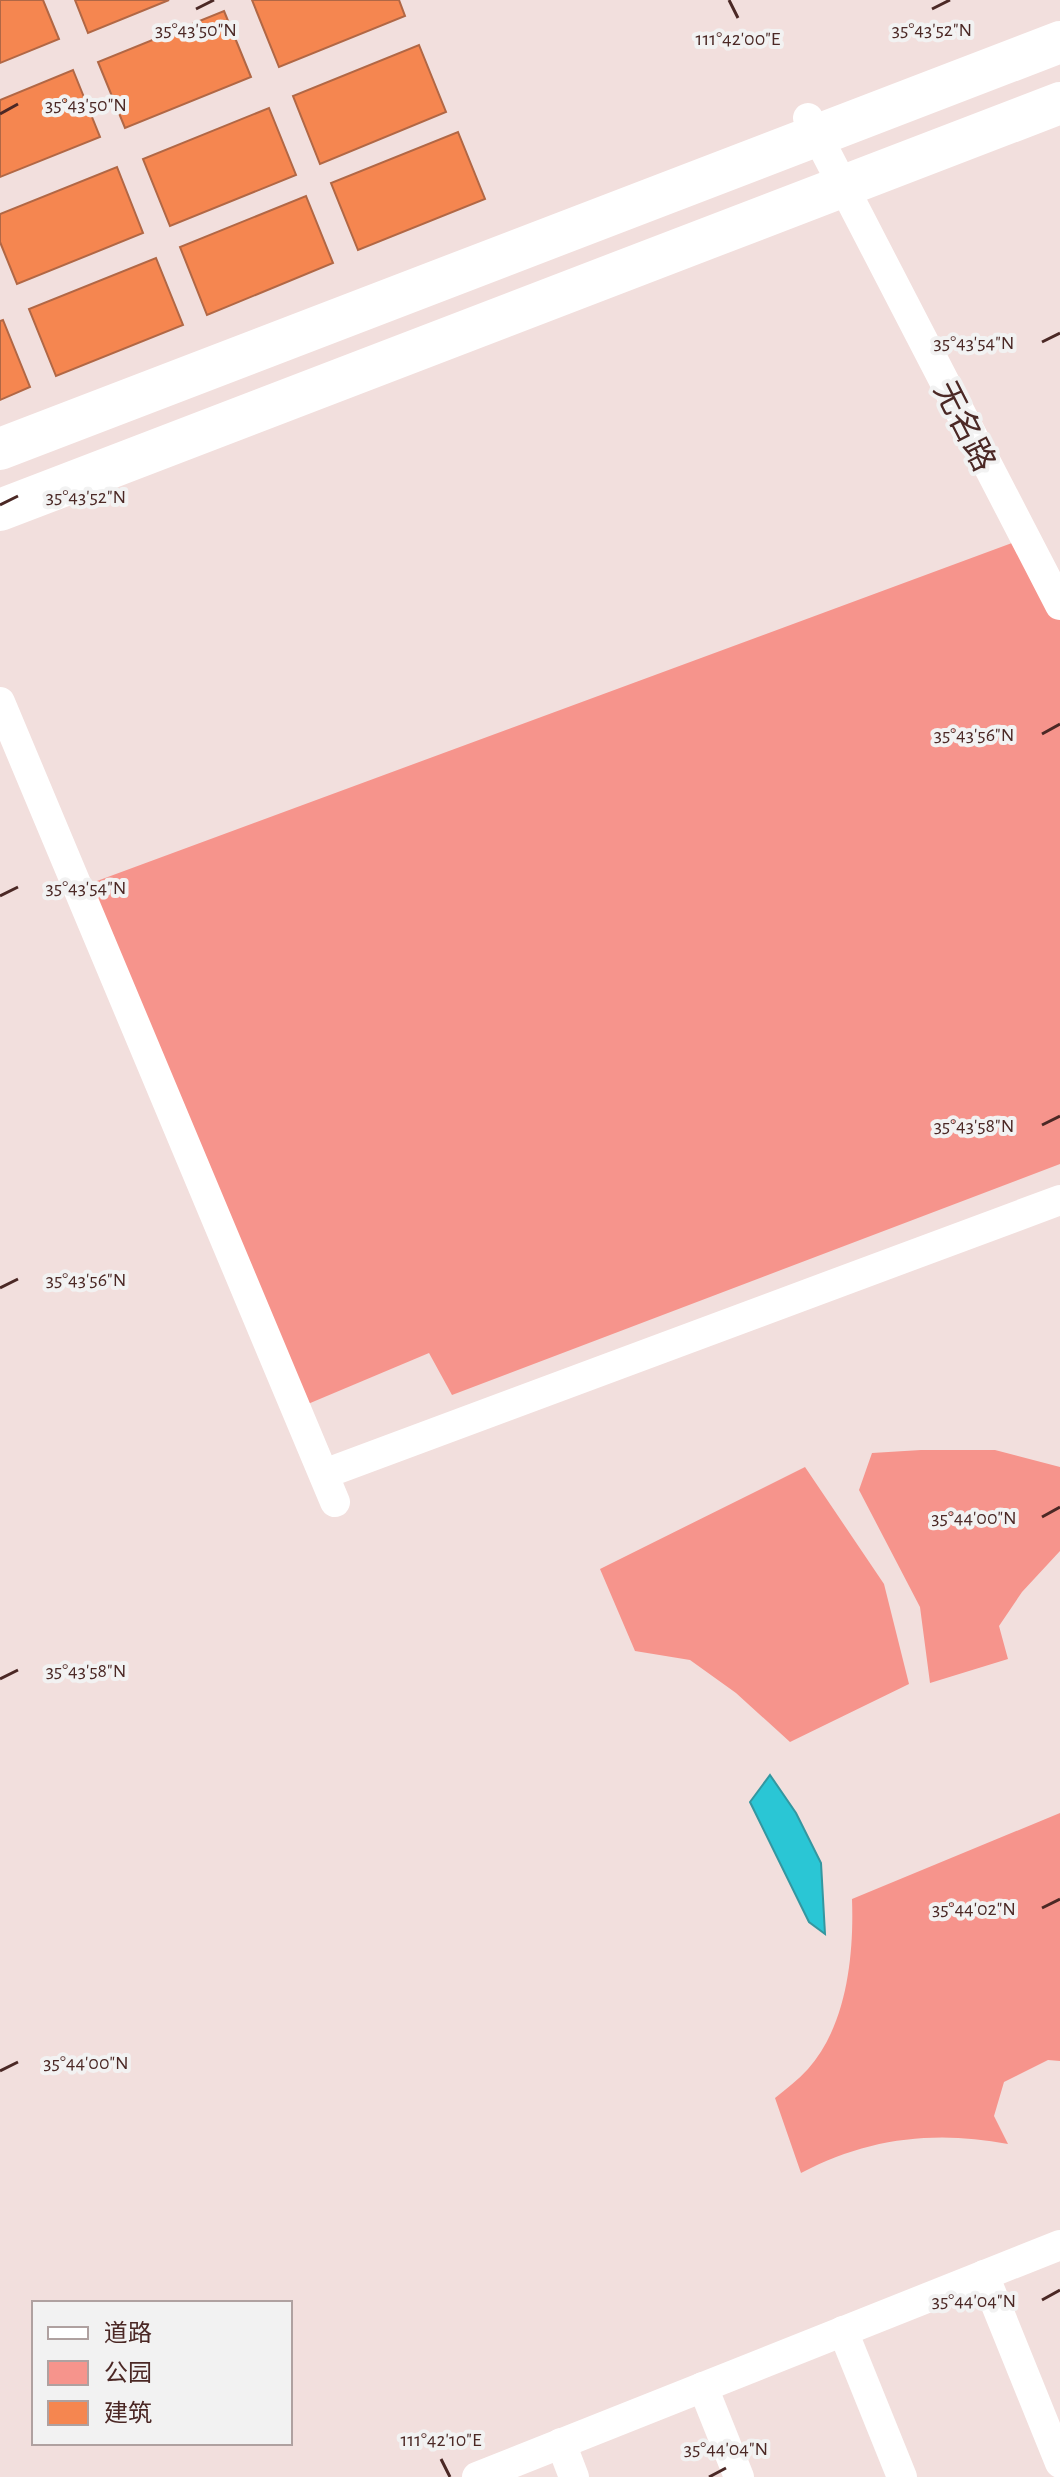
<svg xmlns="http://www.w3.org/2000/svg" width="1060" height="2477" font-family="'Alegreya Sans','Noto Sans SC',sans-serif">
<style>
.green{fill:#f6948c}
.water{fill:#2ac6d5;stroke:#3497a0;stroke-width:2}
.building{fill:#f58650;stroke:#b16745;stroke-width:2}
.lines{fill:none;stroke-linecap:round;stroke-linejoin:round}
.street{stroke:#fff;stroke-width:30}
.secondary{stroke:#fff;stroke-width:42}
.ticks{fill:none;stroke:#4b2825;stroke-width:3}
.labels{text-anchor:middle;stroke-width:8;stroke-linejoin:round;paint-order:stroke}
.street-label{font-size:32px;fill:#4b2825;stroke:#f2f2f2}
.ticks-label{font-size:20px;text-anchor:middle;fill:#4b2825;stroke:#f2f2f2;stroke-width:8;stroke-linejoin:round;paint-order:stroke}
</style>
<rect width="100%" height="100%" fill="#f2dfdd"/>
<!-- green -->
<g class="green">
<path d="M1023,539L1060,605V1164L452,1395L429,1353L296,1409L78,888Z"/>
<path d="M921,1450H995L1060,1467V1551L1022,1592L999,1626L1008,1659L930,1683L920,1607L859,1490L872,1453Z"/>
<path d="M805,1467L884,1584L909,1684L790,1742L736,1693L690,1660L635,1651L600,1569Z"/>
<path d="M1060,1813V2061L1048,2060L1004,2082L994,2116L1008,2144C935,2130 867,2138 801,2173L775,2098C786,2089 798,2080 808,2069C847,2025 854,1955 852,1899Z"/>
</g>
<!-- water -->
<path class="water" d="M770,1775L796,1813L821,1863L825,1934L809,1922L750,1802Z"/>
<!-- building -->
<g class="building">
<path d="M0,0H43L59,39L0,63Z"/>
<path d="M75,0H169L88,33Z"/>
<path d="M252,0H399L405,16L279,67Z"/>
<path d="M224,11L251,77L125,128L98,62Z"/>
<path d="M419,45L446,112L320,164L293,96Z"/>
<path d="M73,70L100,137L0,177V100Z"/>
<path d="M269,108L296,175L170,226L143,159Z"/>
<path d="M458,132L485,199L358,250L331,183Z"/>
<path d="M117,167L143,233L17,284L0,242V214Z"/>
<path d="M306,196L333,263L207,315L180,247Z"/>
<path d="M156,258L183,325L56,376L29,309Z"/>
<path d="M3,320L30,387L0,400V321Z"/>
</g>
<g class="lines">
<!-- street -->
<g class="street">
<path d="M808,118L1060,605"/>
<path d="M0,702L335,1502"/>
<path d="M324,1474L1060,1200"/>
<path d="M984,2275L1060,2463"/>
<path d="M843,2331L902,2477"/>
<path d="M703,2387L739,2477"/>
<path d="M561,2443L574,2477"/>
<path d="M477,2477L1060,2245"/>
</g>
<!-- secondary -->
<g class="secondary">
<path d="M0,449L1060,42"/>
<path d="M0,510L1060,103"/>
</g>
</g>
<!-- ticks -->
<path class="ticks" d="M729,0L738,18M196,9L214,0M932,9L950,0M0,114L18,104M1042,342L1060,333M0,505L18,496M1042,734L1060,724M0,896L18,887M1042,1125L1060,1116M0,1288L18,1279M1042,1517L1060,1507M0,1679L18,1670M1042,1908L1060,1899M0,2071L18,2062M1042,2300L1060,2290M441,2459L450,2477M709,2477L726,2468"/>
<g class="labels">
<!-- street labels -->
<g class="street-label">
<text transform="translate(965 426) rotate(63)" y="11">无名路</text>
</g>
</g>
<g class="ticks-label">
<text x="196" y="36">35°43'50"N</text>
<text x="932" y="36">35°43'52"N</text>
<text x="738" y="45">111°42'00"E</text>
<text x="86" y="111">35°43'50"N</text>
<text x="974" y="349">35°43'54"N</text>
<text x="86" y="503">35°43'52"N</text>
<text x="974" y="741">35°43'56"N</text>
<text x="86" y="894">35°43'54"N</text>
<text x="974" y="1132">35°43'58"N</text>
<text x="86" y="1286">35°43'56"N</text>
<text x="974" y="1524">35°44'00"N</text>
<text x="86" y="1677">35°43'58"N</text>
<text x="974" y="1915">35°44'02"N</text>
<text x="86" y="2069">35°44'00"N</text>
<text x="974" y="2307">35°44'04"N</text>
<text x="441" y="2446">111°42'10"E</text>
<text x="726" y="2455">35°44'04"N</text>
</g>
<!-- legend -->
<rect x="32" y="2301" width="260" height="144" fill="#f2f2f2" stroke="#afa1a0" stroke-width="2"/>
<rect x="48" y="2327" width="40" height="12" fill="#ffffff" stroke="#afa1a0" stroke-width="2"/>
<text x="104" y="2341" font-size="24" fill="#4b2825">道路</text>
<rect x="48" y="2361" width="40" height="24" fill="#f6948c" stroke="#afa1a0" stroke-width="2"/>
<text x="104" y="2381" font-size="24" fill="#4b2825">公园</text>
<rect x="48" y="2401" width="40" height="24" fill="#f58650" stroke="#afa1a0" stroke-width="2"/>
<text x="104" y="2421" font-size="24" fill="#4b2825">建筑</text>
</svg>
